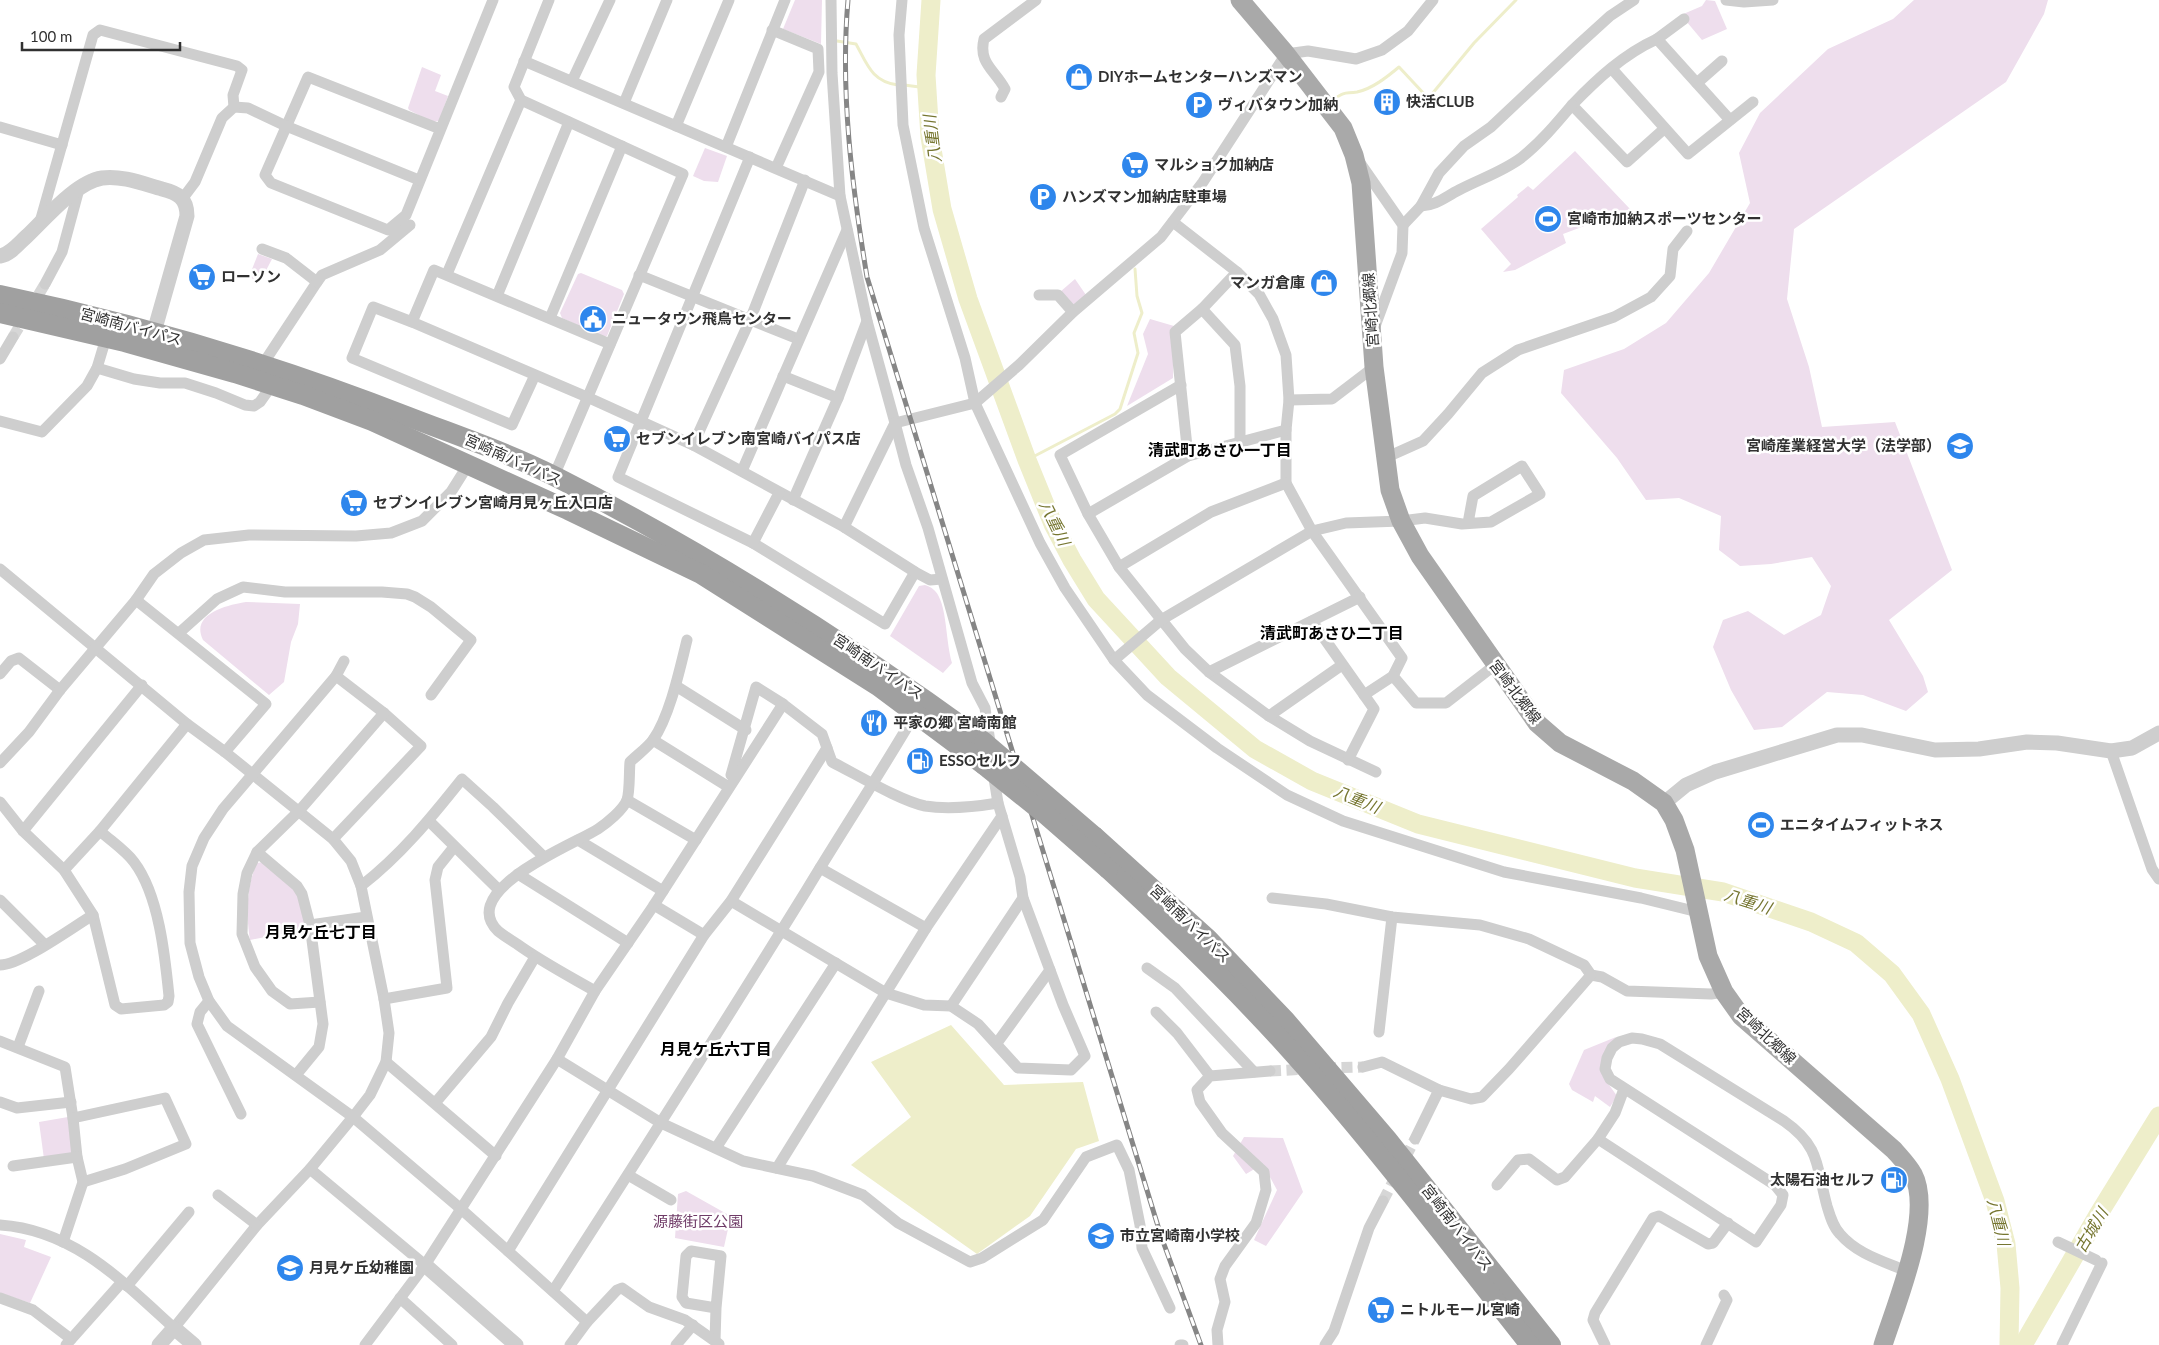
<svg xmlns="http://www.w3.org/2000/svg" width="2159" height="1345" font-family="Lato,'Noto Sans JP',sans-serif">
<style>
.green{fill:#eedeed}
.water{fill:#eeeeca}
.lines{fill:none;stroke-linecap:round;stroke-linejoin:round}
.stream{stroke:#eeeeca;stroke-width:3}
.river{stroke:#eeeeca;stroke-width:19}
.minor-tunnel{stroke:#d6d6d6;stroke-width:11;stroke-dasharray:11 5.5;stroke-linecap:butt}
.minor{stroke:#cecece;stroke-width:11}
.tertiary{stroke:#cecece;stroke-width:15}
.primary{stroke:#a9a9a9;stroke-width:19}
.trunk{stroke:#a0a0a0;stroke-width:20}
.rail-casing{stroke:#868686;stroke-width:5}
.rail{stroke:#fff;stroke-width:3;stroke-dasharray:9;stroke-linecap:butt}
.trunk-bridge{stroke:#a0a0a0;stroke-width:20}
.labels{text-anchor:middle;stroke-width:5;stroke-linejoin:round;paint-order:stroke}
.poi-label{font-size:15px;font-weight:bold;fill:#313131;stroke:#fff;text-anchor:start}
.street-label{font-size:15px;fill:#313131;stroke:#fff}
.park-label{font-size:15px;fill:#6f3b67;stroke:#fff}
.water-label{font-size:16px;font-style:italic;fill:#767630;stroke:#fff}
.neighbourhood-label{font-size:16px;font-weight:bold;fill:#000;stroke:#fff}
</style>
<rect width="100%" height="100%" fill="#fff"/>
<!-- green -->
<g class="green">
<path d="M795,0H822L821,44L783,29Z"/>
<path d="M1706,0L1715,1L1727,29L1702,40L1681,15L1702,6Z"/>
<path d="M1914,0H2048L2044,14L2006,82L1794,229L1787,299L1809,367L1822,427L1895,422L1952,570L1889,620L1923,676L1928,692L1906,711L1863,695L1827,692L1782,727L1754,730L1731,690L1713,647L1723,620L1748,611L1784,635L1821,615L1831,586L1812,557L1771,564L1740,566L1719,550L1721,516L1679,498L1646,500L1617,458L1561,393L1564,370L1624,349L1666,323L1709,273L1750,203L1739,153L1760,113L1828,49L1893,19Z"/>
<path d="M422,67L441,75L435,91L448,96L439,121L432,122L409,110L408,108Z"/>
<path d="M705,148L727,156L718,182L704,181L693,176Z"/>
<path d="M1575,151L1630,209L1563,234L1566,243L1515,270L1503,272L1511,264L1481,229L1518,197L1517,195L1528,186L1533,190Z"/>
<path d="M258,254L272,259L260,282L249,277Z"/>
<path d="M581,273L622,290L624,294L607,336L603,337L562,318L560,313L578,274Z"/>
<path d="M1075,279L1086,295L1072,306L1060,292Z"/>
<path d="M1150,319L1174,326L1173,378L1127,406L1148,354L1143,334Z"/>
<path d="M925,585C931,587 936,590 939,597C947,613 946,643 952,663L943,673L890,636L919,586Z"/>
<path d="M246,602L300,604L298,624L291,642L284,682L269,695L203,640C190,614 227,605 246,602Z"/>
<path d="M263,862L294,888L299,898L306,929L250,940C246,915 246,887 257,863Z"/>
<path d="M1616,1037L1609,1047L1602,1075L1617,1096L1610,1107L1595,1096L1593,1102L1572,1090L1569,1084L1584,1050Z"/>
<path d="M68,1117L72,1152L68,1156L44,1159L39,1122Z"/>
<path d="M1244,1137L1283,1138L1303,1192L1266,1246L1254,1240L1277,1190L1263,1164L1246,1174L1233,1156Z"/>
<path d="M686,1191L734,1218L728,1229L724,1247L675,1238L678,1194Z"/>
<path d="M0,1234L26,1240L24,1247L51,1257L30,1303L0,1293Z"/>
</g>
<!-- water -->
<path class="water" d="M951,1025L1004,1085L1083,1082L1099,1141L1076,1149L1030,1216L977,1254L851,1165L911,1117L871,1062Z"/>
<g class="lines">
<!-- stream -->
<g class="stream">
<path d="M837,41L856,44C867,64 872,82 898,85"/>
<path d="M904,85L927,88"/>
<path d="M1334,99C1346,91 1345,94 1357,92C1372,89 1387,77 1399,67L1427,97L1432,94L1474,43L1516,0"/>
<path d="M1027,460L1115,414L1120,409L1138,353L1134,333L1142,313L1137,296L1135,269"/>
</g>
<!-- river -->
<g class="river">
<path d="M931,0L926,75L930,137L942,209L968,299L1027,460L1053,524L1072,560L1096,599L1168,677L1255,749L1312,781L1418,824L1635,878L1723,892L1811,922L1856,943L1892,974L1921,1014L1950,1079L1995,1201L2006,1244L2010,1288L2009,1345"/>
<path d="M2023,1345L2098,1215L2159,1116"/>
</g>
<!-- minor-tunnel -->
<g class="minor-tunnel">
<path d="M13,337L45,284"/>
<path d="M1325,1068L1363,1067"/>
<path d="M1270,1071L1309,1069"/>
<path d="M1383,1201L1415,1139"/>
</g>
<!-- minor -->
<g class="minor">
<path d="M549,0L514,87L521,100L683,174L554,476"/>
<path d="M831,0L832,73L840,196L867,321L895,423L906,465L928,528L972,683L985,708L991,749"/>
<path d="M902,0L899,35L903,125L924,228L965,358L975,403L1040,543L1065,588L1114,660L1147,695L1217,748L1287,795L1343,821L1504,872L1641,898L1698,912"/>
<path d="M1726,0L1744,2L1773,0"/>
<path d="M772,30L818,49L819,72L776,168"/>
<path d="M1657,39L1684,19"/>
<path d="M524,61L840,196"/>
<path d="M1612,69L1688,154L1753,102"/>
<path d="M572,81L610,0"/>
<path d="M1697,83L1722,61"/>
<path d="M1001,97L1005,89C995,70 978,63 984,39L1036,0"/>
<path d="M624,103L667,0"/>
<path d="M676,126L729,0"/>
<path d="M0,127L62,145"/>
<path d="M440,129L308,77L265,175L271,183L388,230L406,215L493,0"/>
<path d="M1664,129L1627,162L1572,105C1597,79 1624,54 1657,39L1730,120"/>
<path d="M726,147L785,0"/>
<path d="M750,157L618,477L753,543L885,624L915,572"/>
<path d="M1360,163L1403,225L1402,253L1374,329"/>
<path d="M183,198L195,182L222,118L234,107L248,108L286,126L419,180"/>
<path d="M1421,206C1437,205 1445,197 1459,190C1480,179 1502,172 1521,158C1540,143 1556,124 1572,105"/>
<path d="M40,222L93,35L100,30L237,66L242,70L233,95L234,107"/>
<path d="M1173,222L1237,272L1259,294L1273,319L1286,355L1289,400L1286,430V483L1312,531L1402,658L1393,676L1364,695"/>
<path d="M1403,225L1421,206L1439,173L1464,146L1491,127L1577,46L1610,16L1634,0"/>
<path d="M262,249L286,258L317,282L263,364"/>
<path d="M447,274L521,100"/>
<path d="M639,275L798,339"/>
<path d="M317,282L322,275L380,250L410,225"/>
<path d="M45,284L62,252L79,189"/>
<path d="M1039,295H1058L1073,312"/>
<path d="M497,296L569,122"/>
<path d="M1202,309L1235,345L1240,386V442"/>
<path d="M550,318L622,146"/>
<path d="M412,322L434,270L610,344"/>
<path d="M0,359L13,337"/>
<path d="M97,368L134,379L160,383H185L216,393L245,405L254,406L260,402L272,385"/>
<path d="M535,375L512,425L352,358L373,307L412,322L587,397L693,445L844,527L915,572L930,580L942,579"/>
<path d="M783,376L838,398"/>
<path d="M1181,385L1060,455L1088,514L1119,567L1185,649L1209,672L1269,716L1310,741L1376,772"/>
<path d="M1289,400L1332,399L1374,367"/>
<path d="M0,421L42,432L87,386L97,368L106,338"/>
<path d="M895,423L975,403L1019,365L1073,312L1161,237L1203,182L1286,54L1308,51L1356,59L1382,50L1408,31L1433,0"/>
<path d="M693,445L750,320L805,180"/>
<path d="M1188,456L1175,332L1202,309L1237,272"/>
<path d="M1385,458L1423,441L1448,414L1482,373L1518,350L1614,317L1651,297L1670,276L1673,249L1687,231"/>
<path d="M742,471L847,230"/>
<path d="M793,500L838,398L867,321"/>
<path d="M1088,514L1188,456L1286,430"/>
<path d="M844,527L895,423"/>
<path d="M753,543L779,493"/>
<path d="M1119,567L1211,512L1286,483"/>
<path d="M0,569L187,724L225,752L333,839L351,861L361,886L384,999L389,1033L386,1062L370,1095L353,1117L310,1169L257,1225L174,1328C122,1281 74,1230 0,1225"/>
<path d="M136,600L266,704L225,752"/>
<path d="M1312,621L1374,709L1348,760"/>
<path d="M179,633L217,599L243,587L285,592H382L407,594L415,597L431,607L471,640L431,695"/>
<path d="M1114,660L1161,620L1312,531L1346,523L1401,521L1425,518L1462,524L1491,522L1540,494L1522,466L1473,496L1468,523"/>
<path d="M344,661L336,676L223,809L204,838L192,866L189,892L190,943L199,977L209,1001L227,1026L353,1117L461,1209L587,1322"/>
<path d="M1209,672L1360,597"/>
<path d="M0,674L11,661L19,658L60,690"/>
<path d="M1393,676L1416,703H1446L1495,665"/>
<path d="M676,686L746,730"/>
<path d="M1269,716L1342,665"/>
<path d="M653,740L727,786"/>
<path d="M2111,751L2152,869L2159,879"/>
<path d="M0,763L29,732L60,690L136,600L154,574L181,553L204,540L249,535L356,536L391,533L422,521L451,492L468,465"/>
<path d="M731,775L756,687L783,704L822,734L832,762C856,774 900,801 925,806C949,810 974,807 998,803"/>
<path d="M627,800L696,840"/>
<path d="M0,802L23,831L64,870L93,915L115,1005L121,1009L164,1005L168,1002L169,996C165,956 159,895 134,862C126,851 111,841 100,831"/>
<path d="M429,821L499,890"/>
<path d="M23,831L142,685"/>
<path d="M333,839L421,746L384,713L336,676"/>
<path d="M578,840L663,891"/>
<path d="M257,852L297,886L302,894L310,925"/>
<path d="M820,868L926,928"/>
<path d="M64,870L100,831L187,724"/>
<path d="M518,874L628,943"/>
<path d="M361,886C400,856 431,818 462,779L493,807L544,857"/>
<path d="M1272,898L1326,904L1392,917L1480,925L1529,939L1584,965L1591,975L1602,977L1627,991L1711,994L1724,992"/>
<path d="M0,900L45,945"/>
<path d="M731,901L886,993L924,1005L951,1006L978,1024L1018,1068L1071,1070L1085,1056L1063,1005L1023,898L1020,877L998,803L993,772"/>
<path d="M654,905L704,935"/>
<path d="M0,965C21,965 73,927 93,915"/>
<path d="M1147,968L1175,988L1254,1072"/>
<path d="M595,991C569,976 542,962 517,944C511,940 504,936 498,931C456,890 575,844 598,829C607,823 623,810 627,800C630,791 629,772 630,762C637,755 647,748 653,740C670,716 680,668 687,640"/>
<path d="M384,999L447,988L435,880L438,867L454,847"/>
<path d="M209,1001L200,1012L197,1024L241,1114"/>
<path d="M320,1002L290,1004L272,991L255,967L242,934L243,894L247,873L257,852L299,811L384,713"/>
<path d="M951,1006L1023,898"/>
<path d="M1156,1012L1177,1033L1210,1076"/>
<path d="M1379,1032L1392,917"/>
<path d="M0,1041L65,1067L73,1118L77,1157L83,1182L63,1242"/>
<path d="M997,1043L1050,970"/>
<path d="M18,1047L39,991"/>
<path d="M557,1059L661,1123L743,1161L813,1176L863,1195L898,1223L970,1262L982,1258L1043,1220L1086,1157L1117,1145L1129,1170L1140,1225L1142,1248L1170,1308"/>
<path d="M386,1062L496,1156"/>
<path d="M1363,1067L1382,1062L1439,1090L1471,1099L1482,1097L1509,1069L1591,975"/>
<path d="M296,1075L319,1047L323,1024L310,925L366,917"/>
<path d="M1624,1089L1615,1113L1598,1139L1756,1242L1781,1205L1783,1195L1775,1185L1610,1079L1605,1069L1607,1058L1612,1048L1619,1042L1632,1038L1642,1039L1660,1044L1784,1121C1821,1147 1816,1166 1827,1206C1830,1216 1833,1227 1840,1234C1857,1254 1883,1261 1906,1271"/>
<path d="M0,1102L17,1108L71,1102"/>
<path d="M436,1102L491,1037L508,1003L535,957"/>
<path d="M73,1118L165,1098L186,1144L125,1169L83,1182"/>
<path d="M1415,1139L1439,1090"/>
<path d="M716,1148L836,963"/>
<path d="M13,1166L77,1157"/>
<path d="M777,1168L926,928L1002,816"/>
<path d="M310,1169L425,1265"/>
<path d="M628,1175L671,1200"/>
<path d="M1497,1185L1518,1160L1529,1159L1557,1180L1565,1177L1598,1139"/>
<path d="M218,1195L257,1225"/>
<path d="M2058,1242L2096,1260"/>
<path d="M508,1251L704,935L731,901L827,748"/>
<path d="M127,1286L189,1212"/>
<path d="M553,1291C639,1158 723,1025 806,891C842,831 880,774 915,714"/>
<path d="M0,1298L33,1310L71,1339"/>
<path d="M400,1298L452,1345"/>
<path d="M715,1341L716,1308L721,1256L691,1251L686,1256L682,1297L686,1303L716,1308"/>
<path d="M66,1345L122,1282"/>
<path d="M365,1345L425,1265L557,1059L595,991L654,905L783,704"/>
<path d="M570,1345L587,1322L617,1290L622,1288L649,1307L685,1320L719,1344"/>
<path d="M676,1345L693,1325"/>
<path d="M1180,1345H1183"/>
<path d="M1218,1345L1217,1330L1225,1302L1220,1279L1225,1266L1256,1223L1266,1190L1264,1172L1222,1133L1200,1102L1197,1090L1210,1076L1270,1071"/>
<path d="M1325,1345L1334,1331L1369,1228L1383,1201"/>
<path d="M1605,1345L1593,1320L1595,1313L1653,1218L1659,1216L1708,1244L1713,1243L1728,1223"/>
<path d="M1706,1345L1727,1300L1724,1295"/>
<path d="M2062,1345L2102,1263"/>
</g>
<!-- tertiary -->
<g class="tertiary">
<path d="M0,256C11,254 19,243 27,236C46,218 76,182 102,178C121,175 144,184 162,189C178,193 187,198 187,216L154,332"/>
<path d="M1664,803L1686,785L1715,772L1837,735H1862L1935,750L1979,749L2027,742L2057,743L2111,751L2132,748L2159,733"/>
<path d="M425,1265L516,1345"/>
<path d="M159,1345L174,1328L194,1345"/>
</g>
<!-- primary -->
<path class="primary" d="M1240,0L1286,54L1343,128L1354,155L1361,183L1374,367L1390,490L1401,521L1420,556L1537,723L1560,743L1633,781L1664,803L1674,820L1685,850L1708,956L1724,992L1741,1016L1894,1150C1900,1157 1908,1165 1913,1174C1934,1214 1896,1304 1883,1345"/>
<!-- trunk -->
<g class="trunk">
<path d="M0,295C140,324 276,365 409,417C458,436 509,453 556,477C706,553 848,643 984,742"/>
<path d="M0,313L125,342L235,373L303,395L372,421L568,510L701,574L878,686L984,765"/>
<path d="M1094,836L1208,939L1286,1021L1387,1139L1551,1345"/>
<path d="M1108,869C1168,924 1226,980 1281,1040C1369,1137 1448,1242 1530,1345"/>
</g>
<!-- rail casing -->
<g class="rail-casing">
<path id="rail" d="M848,0C840,92 852,186 867,277L1161,1236L1201,1345"/>
</g>
<!-- rail -->
<use href="#rail" class="rail"/>
<!-- trunk-bridge -->
<g class="trunk-bridge">
<path d="M984,742L1094,836"/>
<path d="M984,765L1045,814L1108,869"/>
</g>
</g>
<!-- icons -->
<defs>
<g id="shop-disc" transform="scale(1.4375)"><circle r="9.5" fill="#2e86ec" stroke="#fff"/><path d="M-5-2.5h2.3a2.7 3.5 0 0 1 5.4 0H5L5.5 6h-11ZM-1.5-2.5h3a1.5 2.3 0 0 0-3 0Z" fill="#fff"/></g>
<g id="building-disc" transform="scale(1.4375)"><circle r="9.5" fill="#2e86ec" stroke="#fff"/><path d="M-4-6H4V6H1V3H-1V6H-4ZM-2.5-4.3h1.7v1.8h-1.7ZM.8-4.3h1.7v1.8H.8ZM-2.5-1h1.7V.8h-1.7ZM.8-1h1.7V.8H.8Z" fill="#fff"/></g>
<g id="parking-disc" transform="scale(1.4375)"><circle r="9.5" fill="#2e86ec" stroke="#fff"/><path d="M-3.5-5.5H1a3.5 3.5 0 0 1 0 7H-1V5.5H-3.5ZM-1-3.4V-.6H.8a1.4 1.4 0 0 0 0-2.8Z" fill="#fff"/></g>
<g id="supermarket-disc" transform="scale(1.4375)"><circle r="9.5" fill="#2e86ec" stroke="#fff"/><path d="M-6-5.5h2.5l.6 2H6L4.5 2H-2.5L-4.4-4H-6ZM-1.5 3.2a1.3 1.3 0 1 0 .1 0ZM3 3.2a1.3 1.3 0 1 0 .1 0Z" fill="#fff"/></g>
<g id="stadium-disc" transform="scale(1.4375)"><circle r="9.5" fill="#2e86ec" stroke="#fff"/><path d="M0-5a6.5 5 0 1 0 0 10a6.5 5 0 1 0 0-10ZM-3.5-1.8h7v3.6h-7Z" fill="#fff"/></g>
<g id="civic-disc" transform="scale(1.4375)"><circle r="9.5" fill="#2e86ec" stroke="#fff"/><path d="M-.6-6.5H3V-4.5H.6V-3L4-1V1h2V6H-6V1h2V-1L-.6-3ZM-1.2 2.5V6h2.4V2.5Z" fill="#fff"/></g>
<g id="university-disc" transform="scale(1.4375)"><circle r="9.5" fill="#2e86ec" stroke="#fff"/><path d="M0-5L7-2L0 1L-7-2ZM-4 1L0 2.5L4 1V4Q0 6-4 4Z" fill="#fff"/></g>
<g id="restaurant-disc" transform="scale(1.4375)"><circle r="9.5" fill="#2e86ec" stroke="#fff"/><path d="M-5-6h1v4h1v-4h1v4h1v-4h1v5L-1.5 .5V6h-2V.5L-5-1ZM5-6V6H3V1.5H1.5Q1.5-4 5-6Z" fill="#fff"/></g>
<g id="fuel-disc" transform="scale(1.4375)"><circle r="9.5" fill="#2e86ec" stroke="#fff"/><path d="M-5.5-6h7V0h2V4h1.3V-2.5L3-4.5l.8-.8L6-3V5H2.5V1h-1V6h-7ZM-4.2-4.7v3.2H.2V-4.7Z" fill="#fff"/></g>
<g id="school-disc" transform="scale(1.4375)"><circle r="9.5" fill="#2e86ec" stroke="#fff"/><path d="M0-5L7-2L0 1L-7-2ZM-4 1L0 2.5L4 1V4Q0 6-4 4Z" fill="#fff"/></g>
</defs>
<g fill-rule="evenodd">
<use href="#shop-disc" x="1079" y="77"/>
<use href="#building-disc" x="1387" y="102"/>
<use href="#parking-disc" x="1199" y="105"/>
<use href="#supermarket-disc" x="1135" y="165"/>
<use href="#parking-disc" x="1043" y="197"/>
<use href="#stadium-disc" x="1548" y="219"/>
<use href="#supermarket-disc" x="202" y="277"/>
<use href="#shop-disc" x="1324" y="283"/>
<use href="#civic-disc" x="593" y="319"/>
<use href="#supermarket-disc" x="617" y="439"/>
<use href="#university-disc" x="1960" y="446"/>
<use href="#supermarket-disc" x="354" y="503"/>
<use href="#restaurant-disc" x="874" y="723"/>
<use href="#fuel-disc" x="920" y="761"/>
<use href="#stadium-disc" x="1761" y="825"/>
<use href="#fuel-disc" x="1894" y="1180"/>
<use href="#school-disc" x="1101" y="1236"/>
<use href="#school-disc" x="290" y="1268"/>
<use href="#supermarket-disc" x="1381" y="1310"/>
</g>
<g class="labels">
<!-- poi labels -->
<g class="poi-label">
<text x="1098" y="82">DIYホームセンターハンズマン</text>
<text x="1406" y="107">快活CLUB</text>
<text x="1218" y="110">ヴィバタウン加納</text>
<text x="1154" y="170">マルショク加納店</text>
<text x="1062" y="202">ハンズマン加納店駐車場</text>
<text x="1567" y="224">宮崎市加納スポーツセンター</text>
<text x="221" y="282">ローソン</text>
<text x="1305" y="288" text-anchor="end">マンガ倉庫</text>
<text x="612" y="324">ニュータウン飛鳥センター</text>
<text x="636" y="444">セブンイレブン南宮崎バイパス店</text>
<text x="1941" y="451" text-anchor="end">宮崎産業経営大学（法学部）</text>
<text x="373" y="508">セブンイレブン宮崎月見ヶ丘入口店</text>
<text x="893" y="728">平家の郷 宮崎南館</text>
<text x="939" y="766">ESSOセルフ</text>
<text x="1780" y="830">エニタイムフィットネス</text>
<text x="1875" y="1185" text-anchor="end">太陽石油セルフ</text>
<text x="1120" y="1241">市立宮崎南小学校</text>
<text x="309" y="1273">月見ケ丘幼稚園</text>
<text x="1400" y="1315">ニトルモール宮崎</text>
</g>
<!-- street labels -->
<g class="street-label">
<text transform="translate(1371 310) rotate(-94)" y="5">宮崎北郷線</text>
<text transform="translate(131 327) rotate(15)" y="5">宮崎南バイパス</text>
<text transform="translate(513 460) rotate(24)" y="5">宮崎南バイパス</text>
<text transform="translate(878 667) rotate(34)" y="5">宮崎南バイパス</text>
<text transform="translate(1515 692) rotate(53)" y="5">宮崎北郷線</text>
<text transform="translate(1190 924) rotate(44)" y="5">宮崎南バイパス</text>
<text transform="translate(1766 1036) rotate(43)" y="5">宮崎北郷線</text>
<text transform="translate(1457 1228) rotate(52)" y="5">宮崎南バイパス</text>
</g>
<!-- park labels -->
<g class="park-label">
<text x="698" y="1227">源藤街区公園</text>
</g>
<!-- water labels -->
<g class="water-label">
<text transform="translate(932 139) rotate(-97)" y="6">八重川</text>
<text transform="translate(1055 523) rotate(64)" y="6">八重川</text>
<text transform="translate(1357 799) rotate(22)" y="6">八重川</text>
<text transform="translate(1748 901) rotate(18)" y="6">八重川</text>
<text transform="translate(1999 1222) rotate(76)" y="6">八重川</text>
<text transform="translate(2091 1230) rotate(-59)" y="6">古城川</text>
</g>
<!-- neighbourhood labels -->
<g class="neighbourhood-label">
<text x="1220" y="456">清武町あさひ一丁目</text>
<text x="1332" y="639">清武町あさひ二丁目</text>
<text x="321" y="938">月見ケ丘七丁目</text>
<text x="716" y="1055">月見ケ丘六丁目</text>
</g>
</g>
<!-- scale -->
<path d="M22 42v8h158v-8" fill="none" stroke="#313131" stroke-width="2.5"/>
<text x="30" y="42" font-size="15" fill="#313131" stroke="#ffffff" stroke-width="4" paint-order="stroke">100 m</text>
</svg>
